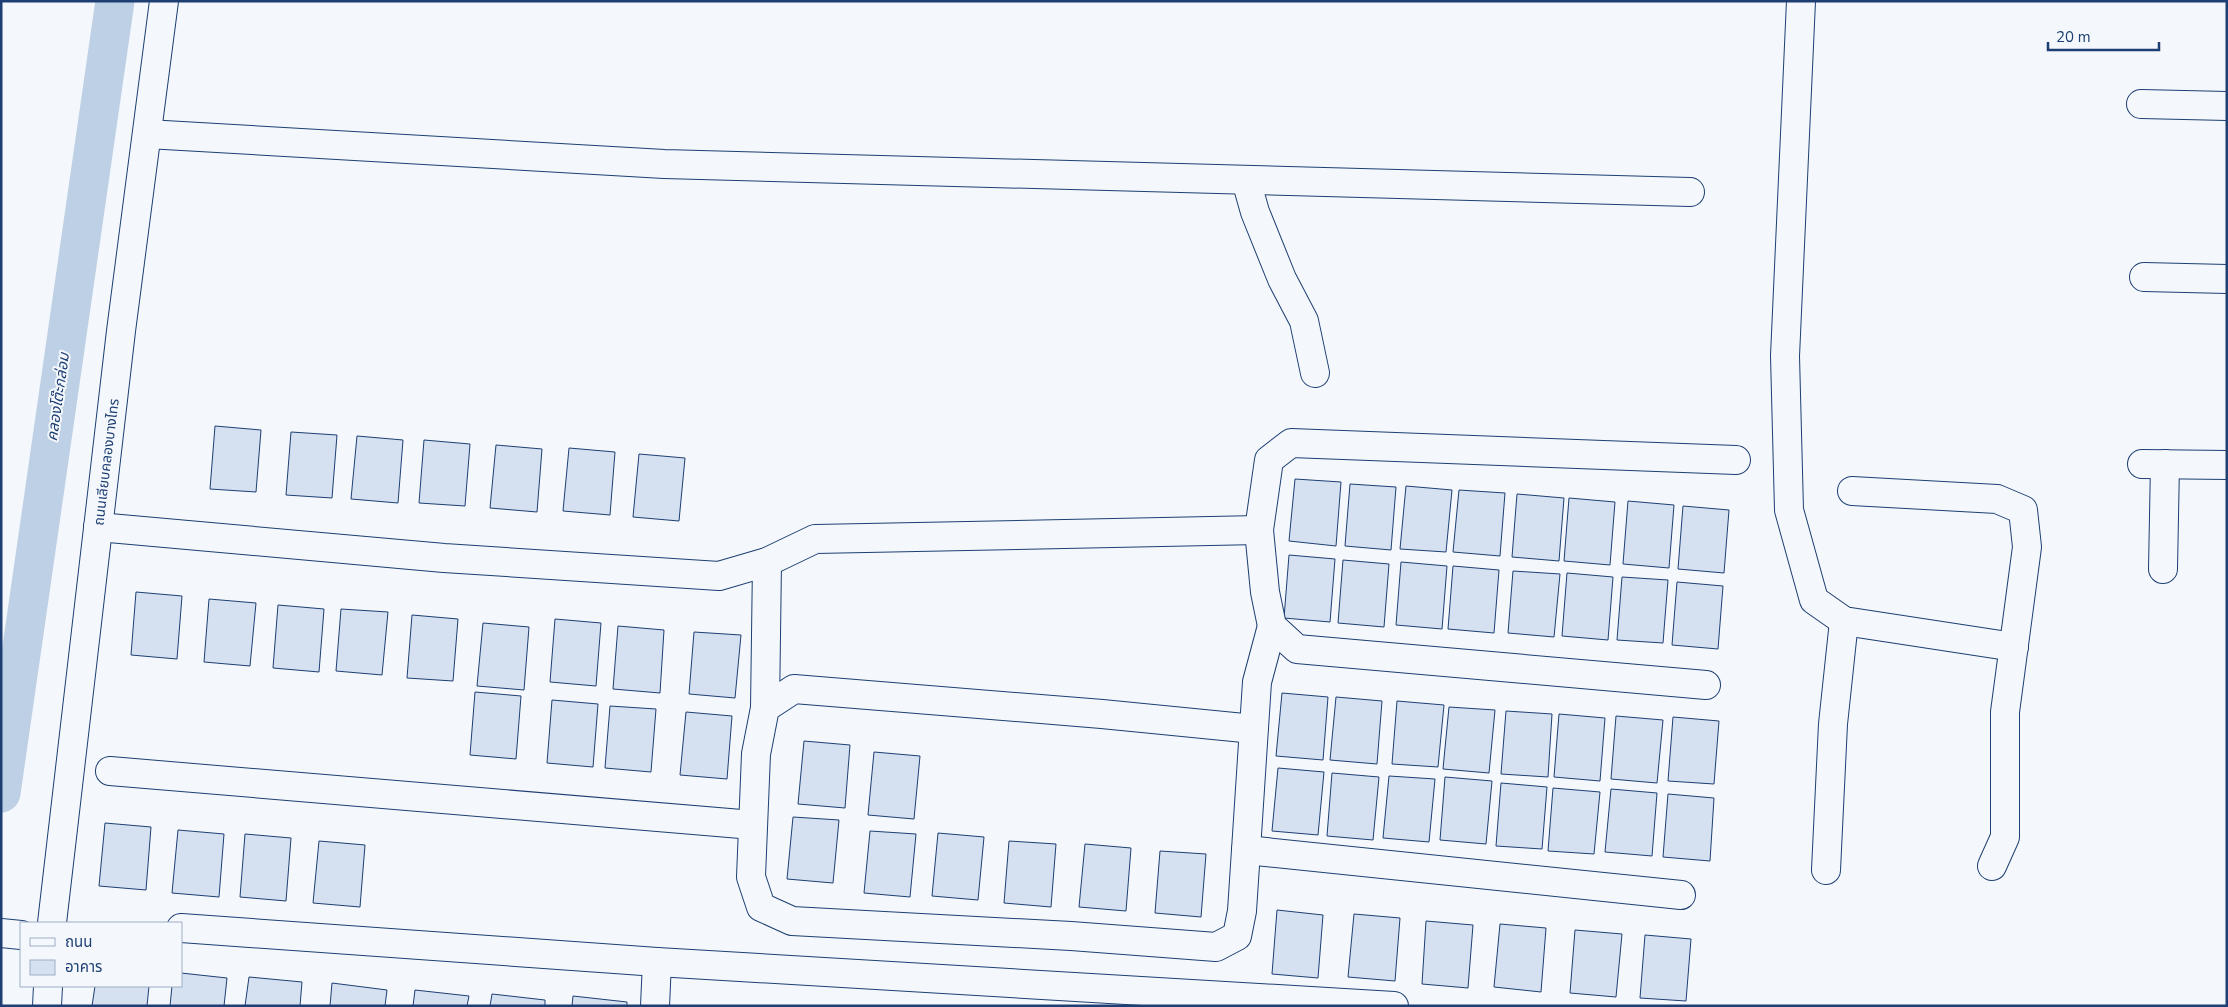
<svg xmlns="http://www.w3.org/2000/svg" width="2228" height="1007" font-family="'Nunito Sans','Noto Sans Thai',sans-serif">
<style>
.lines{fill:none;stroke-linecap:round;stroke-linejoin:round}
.canal{stroke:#bed0e5;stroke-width:39}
.building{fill:#d5e0f0;stroke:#1d3f73}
.street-casing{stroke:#1d3f73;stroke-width:30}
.secondary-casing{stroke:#1d3f73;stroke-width:30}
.street{stroke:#f4f7fb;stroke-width:28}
.secondary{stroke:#f4f7fb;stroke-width:28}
.labels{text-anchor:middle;stroke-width:4;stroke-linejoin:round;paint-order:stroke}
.street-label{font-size:14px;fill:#1d3f73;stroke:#f4f7fb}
.water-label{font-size:15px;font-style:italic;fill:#1d3f73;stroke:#f4f7fb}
</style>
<rect width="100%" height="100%" fill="#f4f7fb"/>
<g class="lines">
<!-- canal -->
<path class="canal" d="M1,793L115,1"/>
</g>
<!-- building -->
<g class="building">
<path d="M215,426L261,430L256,492L210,489Z"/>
<path d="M291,432L337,435L332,498L286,495Z"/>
<path d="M357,436L403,440L398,503L351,499Z"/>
<path d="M424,440L470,444L465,506L419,503Z"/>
<path d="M496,445L542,449L537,512L490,508Z"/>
<path d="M569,448L615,452L610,515L563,511Z"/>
<path d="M639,454L685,458L679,521L633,517Z"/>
<path d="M1295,479L1341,482L1336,546L1289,541Z"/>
<path d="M1350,484L1396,487L1391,550L1345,546Z"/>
<path d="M1406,486L1452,490L1446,552L1400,549Z"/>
<path d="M1459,490L1505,493L1500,556L1453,552Z"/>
<path d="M1517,494L1564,498L1559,561L1512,557Z"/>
<path d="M1569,498L1615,502L1610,565L1564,561Z"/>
<path d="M1628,501L1674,505L1669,568L1623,564Z"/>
<path d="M1683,506L1729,510L1724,573L1678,569Z"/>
<path d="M1289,555L1335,559L1330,622L1284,618Z"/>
<path d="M1343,560L1389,564L1384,627L1338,623Z"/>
<path d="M1401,562L1447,566L1442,629L1396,625Z"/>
<path d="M1453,566L1499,570L1494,633L1448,629Z"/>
<path d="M1513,571L1560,574L1554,637L1508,633Z"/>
<path d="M1567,573L1613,577L1608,640L1562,636Z"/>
<path d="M1622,577L1668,580L1663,643L1617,640Z"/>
<path d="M1677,582L1723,586L1718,649L1672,645Z"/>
<path d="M136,592L182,596L177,659L131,655Z"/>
<path d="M209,599L256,603L250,666L204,662Z"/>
<path d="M278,605L324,609L319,672L273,668Z"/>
<path d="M341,609L388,612L382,675L336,671Z"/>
<path d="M412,615L458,619L453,681L407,678Z"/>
<path d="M555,619L601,623L596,686L550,682Z"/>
<path d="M483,623L529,627L524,690L477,686Z"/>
<path d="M618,626L664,630L660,693L613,689Z"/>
<path d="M694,632L741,635L735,698L689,694Z"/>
<path d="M475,692L521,696L516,759L470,755Z"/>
<path d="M1282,693L1328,697L1323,760L1276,756Z"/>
<path d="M1336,697L1382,701L1377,764L1330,760Z"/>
<path d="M552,700L598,704L593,767L547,763Z"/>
<path d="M1397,701L1444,705L1438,767L1392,764Z"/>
<path d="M610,706L656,709L651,772L605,768Z"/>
<path d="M1449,707L1495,710L1489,773L1443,769Z"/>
<path d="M1506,711L1552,714L1548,777L1501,774Z"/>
<path d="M686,712L732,716L727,779L680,775Z"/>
<path d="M1559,714L1605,718L1600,781L1554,777Z"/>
<path d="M1616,716L1663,720L1657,783L1611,779Z"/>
<path d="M1673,717L1719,721L1714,784L1668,781Z"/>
<path d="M804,741L850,745L845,808L798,804Z"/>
<path d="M874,752L920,756L914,819L868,815Z"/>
<path d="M1278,768L1324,772L1318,835L1272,831Z"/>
<path d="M1332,773L1379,777L1373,840L1327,836Z"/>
<path d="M1389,776L1435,779L1429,842L1383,838Z"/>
<path d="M1445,777L1492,781L1486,844L1440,840Z"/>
<path d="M1501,783L1547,787L1542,849L1496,846Z"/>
<path d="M1553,788L1600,792L1594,854L1548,851Z"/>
<path d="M1611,789L1657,793L1652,856L1605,852Z"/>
<path d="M1668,794L1714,798L1710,861L1663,857Z"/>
<path d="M793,817L839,820L833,883L787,879Z"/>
<path d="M105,823L151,827L146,890L99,886Z"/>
<path d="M178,830L224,834L219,897L172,893Z"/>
<path d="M870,831L916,834L910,897L864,893Z"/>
<path d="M938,833L984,837L978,900L932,896Z"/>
<path d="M245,834L291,838L286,901L240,897Z"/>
<path d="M319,841L365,845L360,907L313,903Z"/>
<path d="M1009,841L1056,844L1051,907L1004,903Z"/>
<path d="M1085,844L1131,848L1126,911L1079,907Z"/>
<path d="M1160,851L1206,854L1201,917L1155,913Z"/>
<path d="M1277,910L1323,915L1318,978L1272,974Z"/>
<path d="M1354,914L1400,918L1395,981L1348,977Z"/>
<path d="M1426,921L1473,925L1468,988L1422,984Z"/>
<path d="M1500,924L1546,928L1541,992L1494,987Z"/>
<path d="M1575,930L1622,934L1616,997L1570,993Z"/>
<path d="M1645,935L1691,939L1686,1001L1640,998Z"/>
<path d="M181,973L227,978L224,1006H170L172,986H181Z"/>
<path d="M249,977L302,982L300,1006H245Z"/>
<path d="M332,983L387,990L385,1006H330Z"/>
<path d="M95,986H149L147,1006H92Z"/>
<path d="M415,990L469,996L467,1006H413Z"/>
<path d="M492,994L545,1000V1006H490Z"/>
<path d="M573,996L627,1002V1006H572Z"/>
</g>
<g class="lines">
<!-- street casing -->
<g class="street-casing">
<g id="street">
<path d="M1801,1L1785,356L1789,510L1814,600L1844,621L2014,647"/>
<path d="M2141,104L2227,106"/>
<path d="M147,134L664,164L1690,192"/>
<path d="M1246,180L1255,212L1282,279L1304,321L1315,373"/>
<path d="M2144,277L2227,279"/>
<path d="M2142,464L2227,465"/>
<path d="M1852,491L1997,499L2023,510L2027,547L2005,712V837L1992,866"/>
<path d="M98,527L444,558L719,576L767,562L815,539L1259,530"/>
<path d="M2163,569L2165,464"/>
<path d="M1706,685L1297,649L1272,626L1265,592L1259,530L1269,460L1291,443L1736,460"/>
<path d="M765,708L767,562"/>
<path d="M1254,729L1102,714L794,689L765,708L756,754L751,877L761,907L792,921L1071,936L1216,947L1237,936L1242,911L1257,682L1272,626"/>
<path d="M110,771L753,825"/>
<path d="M1246,850L1681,895"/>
<path d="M1826,870L1833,724L1844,621"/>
<path d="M181,928L657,962L1394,1006"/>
<path d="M1,933L21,935"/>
<path d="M655,1006L657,962"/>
</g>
</g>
<!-- secondary casing -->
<g class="secondary-casing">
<g id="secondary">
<path d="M52,923L121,331L164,1"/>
<path d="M47,1006L48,986"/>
</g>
</g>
<!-- street -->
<use href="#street" class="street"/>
<!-- secondary -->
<use href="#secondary" class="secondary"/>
</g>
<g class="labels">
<!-- street labels -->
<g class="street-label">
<text transform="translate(106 462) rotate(-83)" y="5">ถนนเลียบคลองบางไทร</text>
</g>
<!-- water labels -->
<g class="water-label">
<text transform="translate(58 397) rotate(-82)" y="5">คลองโต๊ะกล่อม</text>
</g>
</g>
<!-- border -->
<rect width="2228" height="1007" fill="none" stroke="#1d3f73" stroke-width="5"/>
<!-- legend -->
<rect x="20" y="922" width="162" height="65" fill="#f4f7fb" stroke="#9eadc5"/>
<rect x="30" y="938" width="25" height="8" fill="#f4f7fb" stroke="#9eadc5"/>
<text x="65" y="947" font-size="15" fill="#1d3f73">ถนน</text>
<rect x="30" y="960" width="25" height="15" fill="#d5e0f0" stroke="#9eadc5"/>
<text x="65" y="972" font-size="15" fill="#1d3f73">อาคาร</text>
<!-- scale -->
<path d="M2048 42v8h111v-8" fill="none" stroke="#1d3f73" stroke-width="2.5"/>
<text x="2056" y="42" font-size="15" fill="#1d3f73" stroke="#f4f7fb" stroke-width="4" paint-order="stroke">20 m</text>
</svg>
